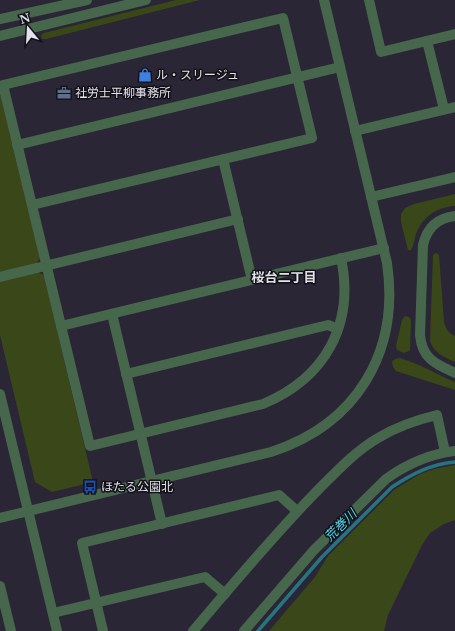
<svg xmlns="http://www.w3.org/2000/svg" width="455" height="631" font-family="'Libre Baskerville','Noto Sans JP',serif">
<style>
.green{fill:#3a4819}
.lines{fill:none;stroke-linecap:round;stroke-linejoin:round}
.stream{stroke:#27747f;stroke-width:3.5}
.minor{stroke:#47674d;stroke-width:10}
.labels{text-anchor:middle;stroke-width:3;stroke-linejoin:round;paint-order:stroke}
.poi-label{font-size:12px;fill:#e3e1eb;stroke:#121017;text-anchor:start}
.neighbourhood-label{font-size:13px;font-weight:bold;fill:#e3e1eb;stroke:#121017}
.water-label{font-size:13px;font-style:italic;fill:#4ddef3;stroke:#121017}
</style>
<rect width="100%" height="100%" fill="#2a2636"/>
<!-- green -->
<g class="green">
<path d="M176,0H200L46,39H43L41,37L42,34L44,33Z"/>
<path d="M0,94L40,258L36,264L0,273Z"/>
<path d="M455,194V206C437,207 422,217 416,234C414,240 414,245 411,250H408L401,222V214L405,208L414,204Z"/>
<path d="M436,253L439,255L444,322C446,329 448,333 455,336V362C444,357 434,353 430,341L433,255Z"/>
<path d="M38,272L44,275L93,482L52,492L35,482L0,335V281Z"/>
<path d="M407,316L410,318L411,321L410,349L409,351L404,353L397,350L396,346L402,320L404,317Z"/>
<path d="M400,358C420,364 436,374 455,382V390L396,371L393,367L392,362L395,359Z"/>
<path d="M455,465V520L444,524L430,533L422,545L388,615L384,631H269L315,577L328,556L394,490L420,474L434,469Z"/>
</g>
<g class="lines">
<!-- stream -->
<path class="stream" d="M258,631L322,557L392,487C412,474 431,464 455,462"/>
<!-- minor -->
<g class="minor">
<path d="M369,0L381,52L455,34"/>
<path d="M0,19L87,0"/>
<path d="M0,36L146,0"/>
<path d="M427,41L444,109"/>
<path d="M355,131L455,107"/>
<path d="M17,145L340,67"/>
<path d="M223,159L252,280"/>
<path d="M371,197L455,177"/>
<path d="M32,205L312,138L283,18L3,85L90,446L263,404C325,378 355,325 341,258"/>
<path d="M455,216C437,218 427,228 423,245L420,335C422,359 436,364 455,373"/>
<path d="M0,277L238,219"/>
<path d="M112,314L162,524"/>
<path d="M61,326L384,248"/>
<path d="M126,374L328,325L338,329"/>
<path d="M0,394L57,631"/>
<path d="M0,518L271,452C357,424 400,352 387,263L324,0"/>
<path d="M0,586L11,631"/>
<path d="M53,613L205,577L225,594"/>
<path d="M103,631L82,543L279,495L297,511"/>
<path d="M193,631C233,584 273,536 316,492C335,473 354,452 378,438C396,427 416,420 437,415L445,452"/>
<path d="M244,631L314,550L386,479C407,464 429,454 455,451"/>
</g>
</g>
<!-- icons -->
<defs>
<g id="shop-bare" transform="scale(1.08)"><path d="M-5-2.5h2.3a2.7 3.5 0 0 1 5.4 0H5L5.5 6h-11ZM-1.5-2.5h3a1.5 2.3 0 0 0-3 0Z" fill="#3f7fe0" stroke="#121017" stroke-width="2.5" paint-order="stroke"/></g>
<g id="office-bare" transform="scale(1.08)"><path d="M-6-3h4V-5.5h4V-3h4V5H-6ZM-1-4.5V-3h2v-1.5ZM-6 0V1H6V0Z" fill="#5c6f8a" stroke="#121017" stroke-width="2.5" paint-order="stroke"/></g>
<g id="bus-bare" transform="scale(1.08)"><path d="M-5-6H5V4H4V6H2V4H-2V6H-4V4H-5ZM-3.5-4V0h7V-4ZM-3.5 1.2v1.5H-2V1.2ZM2 1.2v1.5H3.5V1.2Z" fill="#1a4fb4" stroke="#121017" stroke-width="2.5" paint-order="stroke"/></g>
</defs>
<g fill-rule="evenodd">
<use href="#shop-bare" x="145" y="75"/>
<use href="#office-bare" x="64" y="93"/>
<use href="#bus-bare" x="90" y="487"/>
</g>
<g class="labels">
<!-- poi labels -->
<g class="poi-label">
<text x="156" y="79">ル・スリージュ</text>
<text x="75" y="97">社労士平柳事務所</text>
<text x="101" y="491">ほたる公園北</text>
</g>
<!-- neighbourhood labels -->
<g class="neighbourhood-label">
<text x="284" y="282">桜台二丁目</text>
</g>
<!-- water labels -->
<g class="water-label">
<text transform="translate(340 525) rotate(-45)" y="5">荒巻川</text>
</g>
</g>
<!-- north arrow -->
<g transform="translate(28 28) rotate(342)" stroke="#121017" stroke-width="3" paint-order="stroke">
<path d="M0-3L7 15L0 10L-7 15Z" fill="#e3e1eb"/>
<text y="-6" font-size="11" font-weight="bold" text-anchor="middle" fill="#e3e1eb">N</text>
</g>
</svg>
